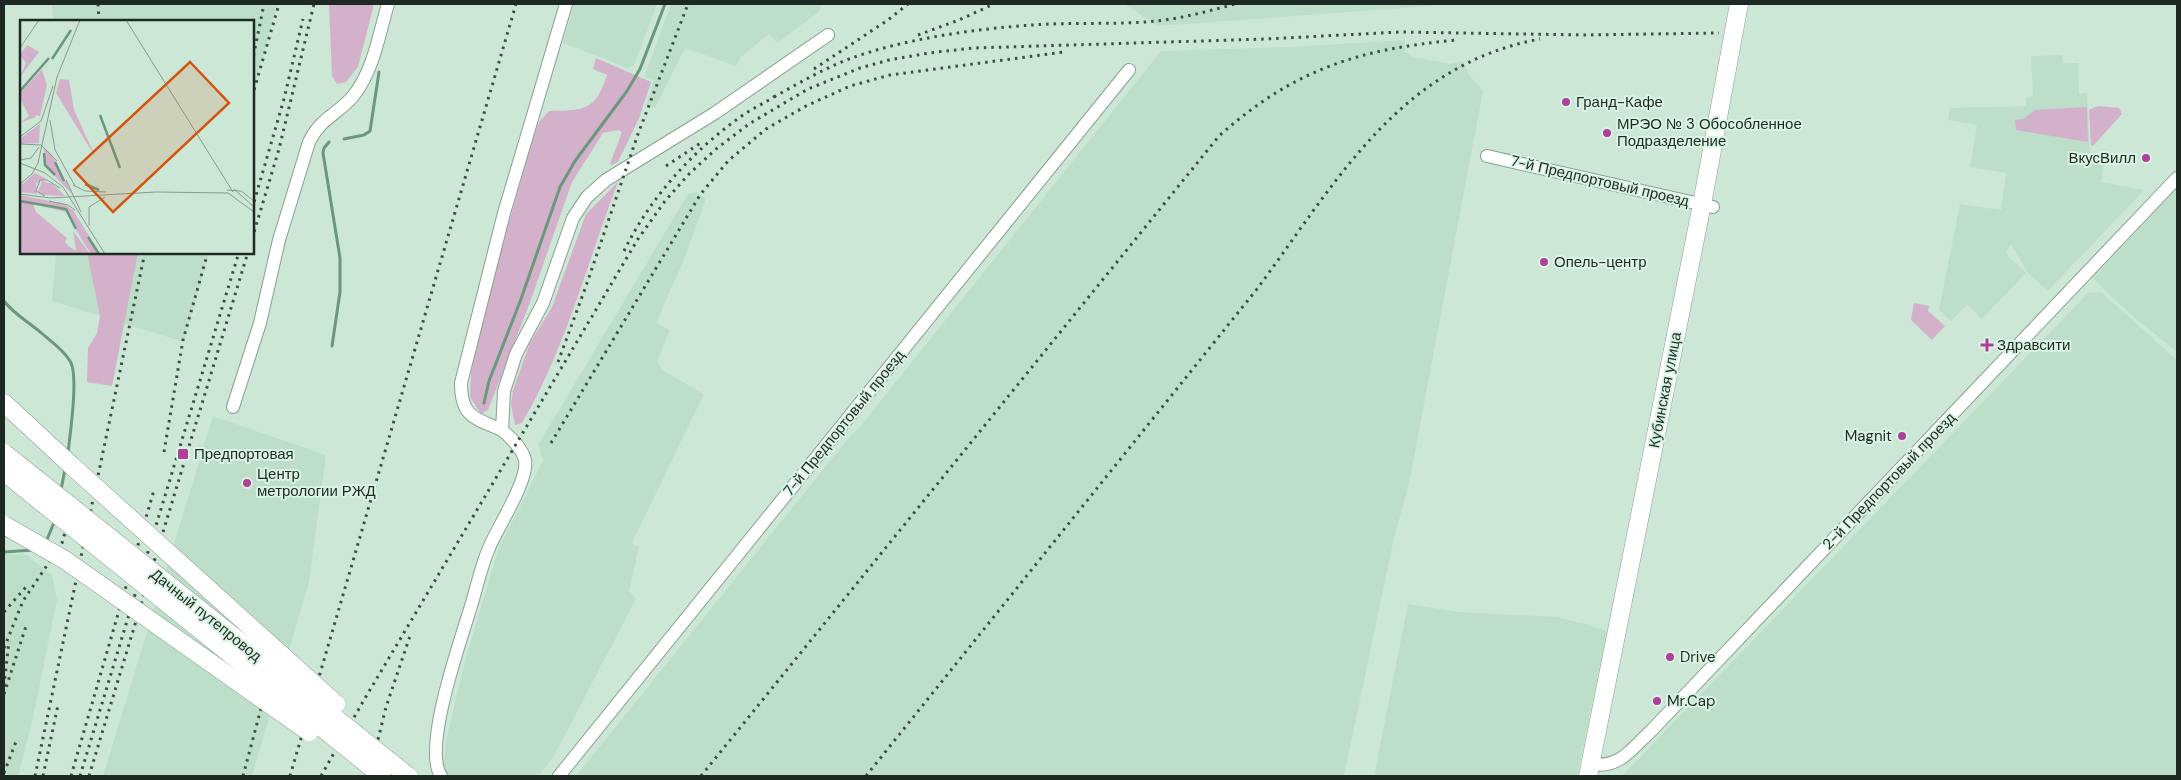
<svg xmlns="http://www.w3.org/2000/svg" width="2181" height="780" viewBox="0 0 2181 780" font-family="'DM Sans',sans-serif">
<rect width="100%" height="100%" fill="#cde7d7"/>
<!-- built -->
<g fill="#bddfca">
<polygon points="52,4 277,4 253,93 252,21 53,21"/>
<polygon points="574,4 657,4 634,65 628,68 563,43"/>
<polygon points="671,4 821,4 820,11 777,43 769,34 741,57 736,66 685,48 655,108 646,105 654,80 644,77"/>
<polygon points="1124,4 1438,4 1431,6 1158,26"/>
<polygon points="1405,40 1405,52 1413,57 1451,64 1462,61 1470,76 1483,91 1409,484 1394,538 1344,776 576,776 851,435 859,428 1161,51 1290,47"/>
<polygon points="2062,55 2063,63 2078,63 2079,94 2087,93 2090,152 2105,155 2101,182 2144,190 2048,291 2028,273 2011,244 2006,252 2008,256 2026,273 1982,319 1967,305 1951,321 1939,310 1960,204 2001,210 2006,173 1970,167 1977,125 1948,120 1950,108 2026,106 2026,97 2033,96 2031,56"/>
<polygon points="2177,189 2177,352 2128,312 2093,278"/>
<polygon points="696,192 706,199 685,257 656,323 670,330 657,361 662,370 704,394 632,543 639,547 629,591 636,599 554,756 539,776 449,776 443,765 446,741 465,661 498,550 543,461 538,445 688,194"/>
<polygon points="56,253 209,253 184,342 52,301"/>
<polygon points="2101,292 2177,360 2177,776 1622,776 2088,293"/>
<polygon points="213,416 326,455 309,582 252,776 103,776"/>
<polygon points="4,554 27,555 52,575 57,600 32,722 18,776 4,776"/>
<polygon points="1408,604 1459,612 1557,617 1585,624 1607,631 1577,776 1374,776"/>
</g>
<!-- green -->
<g fill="#d3b1ca">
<polygon points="329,4 374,4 358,67 346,82 337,84 332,76"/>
<path d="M596 58 651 82 639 118 618 162 612 165 610 164 622 132 618 130 603 133 572 182 529 305 488 410 481 414 470 397 471 374 486 302 535 132 540 121 549 111C584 110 596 111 607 75L593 69Z"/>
<polygon points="2098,106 2119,108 2122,114 2093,146 2091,145 2089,110"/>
<polygon points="2087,107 2088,142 2016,130 2015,120 2023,119 2035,110"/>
<path d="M618 182C587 263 566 348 522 423L515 425 511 405 513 390 530 343 552 307 586 214Z"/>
<polygon points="88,253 138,253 112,386 87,382 88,348 97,333 100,316 88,257"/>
<polygon points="1914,303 1929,306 1928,311 1945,326 1932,340 1911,320"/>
</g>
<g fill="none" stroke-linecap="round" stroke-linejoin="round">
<!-- stream -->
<g stroke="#6a977d" stroke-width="3">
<polyline points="344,139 364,135 370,131 379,72"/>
<polyline points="329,142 324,148 323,153 340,258 340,292 332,346"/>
<path d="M4 301C14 314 27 321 39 331 49 340 63 349 70 361 79 375 70 434 68 453"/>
<polyline points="484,403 489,381 521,299 560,187 575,161 627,91 640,69 665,4"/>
<polyline points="61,490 65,469"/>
<polyline points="46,542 55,520"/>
<polyline points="4,552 33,550"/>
</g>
<defs>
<g id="minor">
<polyline points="1487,156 1713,207"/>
<path d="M233 407 260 323 279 240 309 142C321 117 339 114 354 95 374 69 379 34 388 4"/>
<path d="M502 430C474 418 461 417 461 383L504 213 566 4"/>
<path d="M1590 764C1620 769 1631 749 1651 731L2177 178"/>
<path d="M441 776C422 748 461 640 471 606 477 587 481 566 489 548 497 528 529 480 525 460 522 448 511 438 502 430L504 391 516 354 543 303 573 218 587 197 606 180 715 113 828 35"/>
<polyline points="559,776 1129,70"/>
</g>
<g id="secondary">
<polyline points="4,403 72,466"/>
<polyline points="1588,776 1702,204 1739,4"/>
</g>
</defs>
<!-- minor casing -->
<use href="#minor" stroke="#87a091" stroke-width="14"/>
<!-- secondary casing -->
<use href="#secondary" stroke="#87a091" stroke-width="19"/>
<!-- minor -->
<use href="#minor" stroke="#fff" stroke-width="12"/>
<!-- secondary -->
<use href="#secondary" stroke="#fff" stroke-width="18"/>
<!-- rail -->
<g stroke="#3f4c44" stroke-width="3" stroke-dasharray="2.5 5" stroke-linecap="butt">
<polyline points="98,4 99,21"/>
<polyline points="918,35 959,20 994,4"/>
<polyline points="252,63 264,4"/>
<polyline points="814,69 888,20 908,4"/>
<polyline points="252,97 279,4"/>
<path d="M774 97C799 83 823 69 849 59 903 39 974 29 1032 25 1073 22 1116 25 1157 21 1184 18 1209 11 1235 4"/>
<polyline points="666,166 702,142"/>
<polyline points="252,209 284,99 303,19"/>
<polyline points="252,239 279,149 314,4"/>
<path d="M624 251C651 196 695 148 746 113 757 106 769 101 779 93"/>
<polyline points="558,362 586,286 638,134 688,4"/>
<polyline points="551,443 700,195 728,161 766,129 806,106 850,86 890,75 1064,52"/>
<polyline points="164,452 183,340 208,252"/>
<polyline points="4,612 26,587"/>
<polyline points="4,648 23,601 62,543 70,516"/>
<polyline points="4,686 9,641"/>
<polyline points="4,694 27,623"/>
<polyline points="4,773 17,739"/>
<polyline points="35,776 145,252"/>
<polyline points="43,776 58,705"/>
<polyline points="71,776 154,490"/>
<polyline points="80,776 239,252"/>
<polyline points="89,776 248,252"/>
<polyline points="243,776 271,671"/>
<polyline points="290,776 516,4"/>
<polyline points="321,776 361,705 638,239 665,201 689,174 716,149 749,124 808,89 860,68 889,60 929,53 973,48 1266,39 1400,32 1585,35 1719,33"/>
<polyline points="369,776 386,707 411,633"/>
<path d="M701 776 1219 136C1294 69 1359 49 1457 40"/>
<path d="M866 776 1257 289C1335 184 1399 65 1540 39"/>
</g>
<defs>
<g id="secondary-bridge">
<polyline points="4,453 408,776"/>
<polyline points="72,466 336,704"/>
<polyline points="4,472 382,776"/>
<polyline points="4,525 65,560 309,732"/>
</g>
</defs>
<!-- secondary-bridge casing -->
<use href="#secondary-bridge" stroke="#87a091" stroke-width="19" stroke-linecap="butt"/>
<!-- secondary-bridge -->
<use href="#secondary-bridge" stroke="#fff" stroke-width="18"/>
</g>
<!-- markers -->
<g fill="#af3f9b" stroke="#daf4e4" stroke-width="2">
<circle cx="1566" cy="102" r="5"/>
<circle cx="1607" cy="133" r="5"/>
<circle cx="2146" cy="158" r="5"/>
<circle cx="1544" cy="262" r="5"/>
<path d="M1984.5 337.5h5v5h5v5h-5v5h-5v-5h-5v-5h5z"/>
<circle cx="1902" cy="436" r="5"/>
<rect x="177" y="448" width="12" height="12" rx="2.5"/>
<circle cx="247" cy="483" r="5"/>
<circle cx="1670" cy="657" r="5"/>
<circle cx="1657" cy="701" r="5"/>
</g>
<g text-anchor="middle" stroke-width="4" stroke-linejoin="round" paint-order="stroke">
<!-- poi labels -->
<g font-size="15" fill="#1f2923" stroke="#daf4e4" text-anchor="start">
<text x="1576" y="107">Гранд-Кафе</text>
<text x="1617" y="129">МРЭО № 3 Обособленное<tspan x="1617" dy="17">Подразделение</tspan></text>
<text x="2136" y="163" text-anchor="end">ВкусВилл</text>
<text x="1554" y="267">Опель-центр</text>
<text x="1997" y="350">Здравсити</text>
<text x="1892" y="441" text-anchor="end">Magnit</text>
<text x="194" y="459">Предпортовая</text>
<text x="257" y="479">Центр<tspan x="257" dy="17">метрологии РЖД</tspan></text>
<text x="1680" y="662">Drive</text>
<text x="1667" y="706">Mr.Cap</text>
</g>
<!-- street labels -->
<g font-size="15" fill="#1f2923" stroke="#daf4e4">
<text transform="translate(1600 181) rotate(13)" y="5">7-й Предпортовый проезд</text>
<text transform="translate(1665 390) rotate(-79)" y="5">Кубинская улица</text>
<text transform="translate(844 423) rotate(-51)" y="5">7-й Предпортовый проезд</text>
<text transform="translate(1889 481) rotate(-46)" y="5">2-й Предпортовый проезд</text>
<text transform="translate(206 615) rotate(39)" y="5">Дачный путепровод</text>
</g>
</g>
<!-- overview -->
<g transform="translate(20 20)">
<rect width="234" height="234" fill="#cde7d7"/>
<path d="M7 25 19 32 0 57 6 43 0 35ZM29 42 22 50 27 65 20 96 15 95 16 97 0 103 9 96 0 78V65L2 71ZM40 59 49 60 54 90 76 138 36 73ZM20 104 19 123 0 124V119ZM24 127 32 135 53 175 25 146ZM15 153 27 159 16 163 17 174 0 172V166ZM22 161 33 164 45 176 22 175 18 172ZM0 175 44 184 53 190 80 234H71L67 228 46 192 13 184 16 192 47 218 45 222 49 226 56 231 53 211 70 234H0Z" fill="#d3b1ca"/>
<path fill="none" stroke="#6a977d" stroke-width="2.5" d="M32 39 51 10M0 71 29 38M80 95 100 148M24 133 25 145 35 155M35 142 44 161M65 164 79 170M0 181 46 189 56 209M68 217 79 234"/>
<path fill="none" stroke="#879b8f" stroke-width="1" d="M106 0 213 172M0 28 19 0M30 100 35 130 55 166M0 117 21 101 33 66M0 124 21 125 37 141M0 140 11 138 19 127M0 143 25 153 43 167 85 234M46 160 61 192M0 164 12 154 18 143 37 57 60 0M53 165 65 171 86 172M214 169 234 187M207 170 221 171 234 181M0 174 30 178 136 172 208 173 234 192M25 176 16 171 20 160H27L40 168M29 181 48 185 55 190M69 206V187L85 177"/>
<path fill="#d4540e" fill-opacity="0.15" stroke="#d4540e" stroke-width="2.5" d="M170 42 209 83 93 192 54 150Z"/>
<rect width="234" height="234" fill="none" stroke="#1f2923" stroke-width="2.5"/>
</g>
<!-- border -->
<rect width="2181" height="780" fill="none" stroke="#1f2923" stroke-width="10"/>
</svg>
